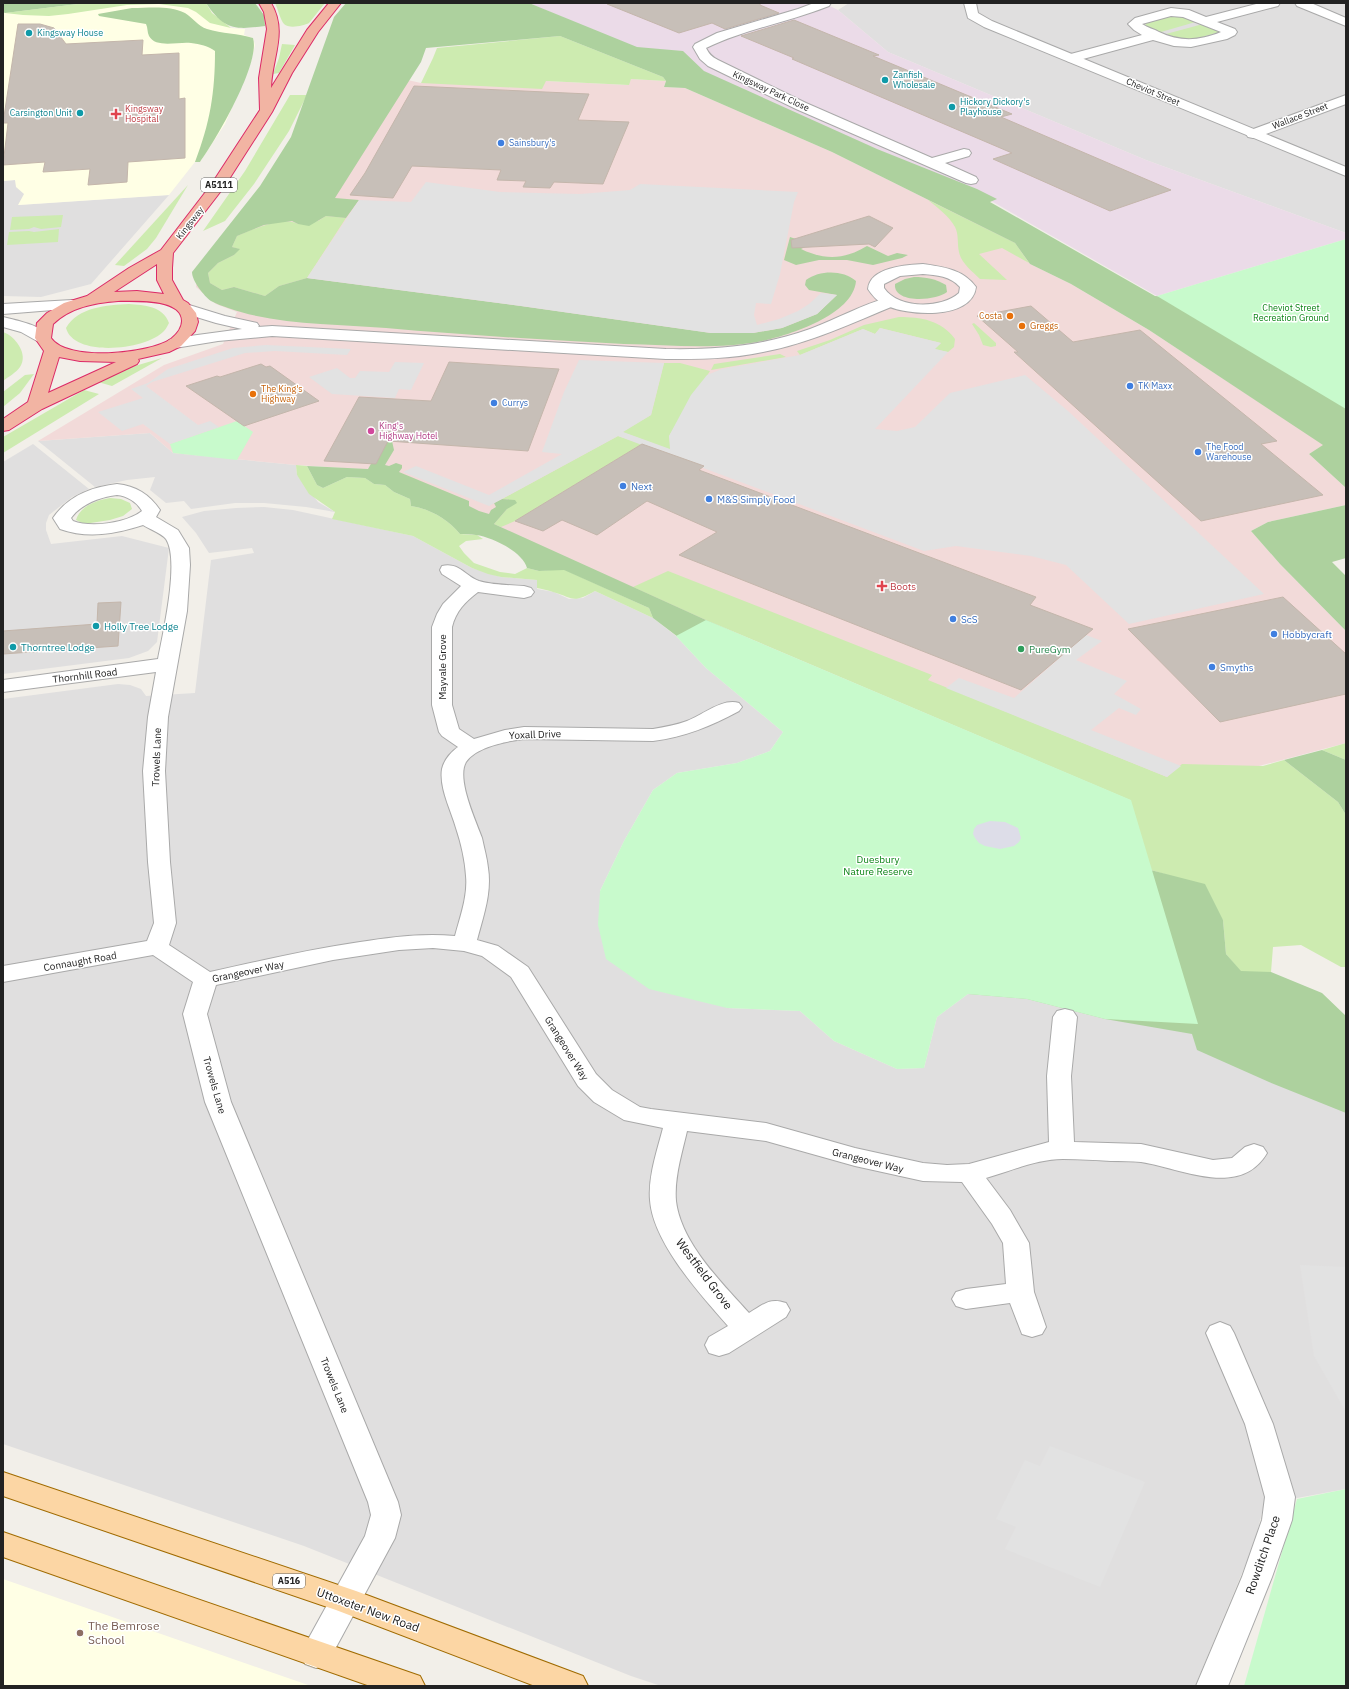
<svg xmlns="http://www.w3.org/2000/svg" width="1349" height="1689" viewBox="0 0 1349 1689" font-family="'IBM Plex Sans',sans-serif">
<rect width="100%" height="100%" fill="#f2efe9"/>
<!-- residential -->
<g fill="#e0dfdf">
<polygon points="849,3 1346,3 1346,233 1146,160 888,52 838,10"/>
<polygon points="15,180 25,194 19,205 169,195 91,284 41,297 3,296 3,181"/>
<polygon points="150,433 173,453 296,465 297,475 318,502 335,512 306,507 264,503 235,503 191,509 184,501 166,503 150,490 155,477 127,480 95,487 38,441"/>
<polygon points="33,444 89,489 72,497 49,515 46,523 46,530 51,544 122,536 169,548 157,642 148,651 129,658 3,674 3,462"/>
<polygon points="264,507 293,510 413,536 472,568 501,577 537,580 537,589 554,592 569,599 583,598 595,591 653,618 676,636 706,668 783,732 770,751 737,763 677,773 653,790 624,841 600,891 727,1008 800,1011 834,1041 897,1069 924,1068 937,1017 968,994 1027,999 1105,1019 1198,1024 1346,1084 1346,1489 1264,1504 1255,1542 1195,1686 661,1686 631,1676 304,1546 3,1444 3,699 118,684 130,685 141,689 146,696 195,693 211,560 254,553 252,548 209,553 196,533 182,517 204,511 236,508"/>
</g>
<!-- commercial -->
<polygon fill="#f2dad9" points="403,79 421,83 546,81 628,85 631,79 666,81 664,87 685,88 832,152 1015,243 1030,264 1071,284 1149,330 1324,445 1309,454 1346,488 1346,505 1268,522 1251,531 1280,564 1346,631 1346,743 1131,800 706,620 600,574 377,470 296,465 173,453 150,433 38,441 164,365 223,344 237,312 216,304 196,287 197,272"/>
<!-- industrial -->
<polygon fill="#ebdbe8" points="529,3 824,3 838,10 888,52 1146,160 1346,233 1346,239 1157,296 958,182 813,124"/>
<!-- education -->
<g fill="#ffffe5">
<polygon points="86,3 206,3 212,13 231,28 245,29 244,35 253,38 255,45 251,62 225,124 200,162 195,162 169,195 18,205 24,194 16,187 15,180 3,181 3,12"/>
<polygon points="3,1579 311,1686 3,1686"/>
</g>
<!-- grass -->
<g fill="#cdebb0">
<polygon points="86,3 206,3 212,13 231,28 210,23 196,12 188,8 159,4 127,5 68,14 49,16 23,15 5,13"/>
<path d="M275 3H325L309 23C303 26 289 29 284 24 280 19 278 9 275 3Z"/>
<polygon points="1173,15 1185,16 1199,21 1161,32 1145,27 1146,23"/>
<path d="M1203 24 1219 29V32C1195 39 1190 43 1166 34Z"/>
<polygon points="560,36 663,77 666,81 631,79 629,85 546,81 542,89 421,83 433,58 437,48"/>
<polygon points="282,44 295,45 279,73 273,74 279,58"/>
<polygon points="290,95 307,95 289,131 254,184 225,221 203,231 245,171"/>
<polygon points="188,185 156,238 147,249 124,266 115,265"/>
<path d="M928 200 1015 243 1029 263 1002 248 979 254 1007 280 980 279C972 271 961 263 959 252 957 243 959 235 955 227 949 216 938 208 928 200Z"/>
<polygon points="63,215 61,227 41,229 34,227 29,229 10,230 12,217"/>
<path d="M326 216 346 218 307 278 279 286 265 296 234 287 222 290 210 283 208 273 218 263 234 255 239 249 232 247 237 236C253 230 282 215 298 224L318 221Z"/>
<polygon points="59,229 58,242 7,245 9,232 29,231 34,232"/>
<path d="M129 304C144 305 163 306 169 323 168 325 166 329 164 331 147 350 74 358 66 328 78 307 107 305 129 304Z"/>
<path d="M899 317C921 317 941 320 955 339L954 347 948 352 934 349 941 343 880 328 875 334 863 329 800 355 797 351 830 340 864 325Z"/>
<polygon points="974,323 996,343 996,346 991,347 983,345 979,335 972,324"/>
<path d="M3 332C15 336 29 354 20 367 17 372 8 377 3 381Z"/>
<polygon points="780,354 786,357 711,370 714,364"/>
<polygon points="162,358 112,386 98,382 128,368"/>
<polygon points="664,363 680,363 710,371 669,436 671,450 622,432 651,415"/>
<polygon points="34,374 20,393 3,407 3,392 25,375"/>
<polygon points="84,390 99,394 3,453 3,437"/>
<polygon points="618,436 642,444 515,521 501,527 494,524 507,509 508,499 502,499"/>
<path d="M296 465 307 466 317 485 323 488 347 477 365 478 374 484 385 485 394 492 410 499 411 506C430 509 448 519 460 534L477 535 483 539 466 541 459 546 464 553 474 563 500 572 515 574 527 568 539 571 563 569 649 608 653 618 595 591C572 604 574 598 553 592 548 590 542 589 537 588V580L501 577 488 574 472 568 413 536 332 519 335 512 309 494 297 475Z"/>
<path d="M110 498 121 499 130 503 132 509 123 516 110 520 84 524 76 520C80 506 97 500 110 498Z"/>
<polygon points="668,571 932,675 928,680 1167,777 1182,764 1263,766 1284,760 1338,802 1346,815 1346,967 1341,967 1301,945 1273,947 1271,972 1241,972 1226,954 1223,920 1171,876 1151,870 1130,800 706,620 633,587"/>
<polygon points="1346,743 1346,760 1322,750"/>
</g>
<!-- forest -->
<g fill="#add19e">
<polygon points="3,3 86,3 5,13 3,12"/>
<path d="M206 3H255L264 15 265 26C235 30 224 30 206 3Z"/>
<path d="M346 3H529L637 47 683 51 704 71 877 149 977 189 997 199 990 202 1155 296 1180 298 1346 402V488L1309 454 1323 445 1149 330 1071 284 1030 264 1015 243 832 152 685 88 664 87 666 81 663 77 560 36 426 48 421 62 335 198 359 200 346 218 326 216 309 226 298 224 292 221 264 225 237 236 232 247 240 249 234 255 218 263 208 273 210 283 222 290 234 287 265 296 279 286 307 278 521 306 711 333H753L782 328 817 314 837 295 809 290 805 285 806 280C820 270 843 270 856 281 853 315 790 335 762 341 717 350 670 345 624 344 544 340 465 335 386 328 336 324 275 325 228 308 223 306 216 304 211 301 204 296 192 281 192 272L260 186 291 137 334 17Z"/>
<path d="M132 8C149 8 169 5 185 13 193 18 198 26 207 29 222 34 238 33 253 38 261 63 216 140 200 162H195C210 123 215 93 215 51 208 46 200 44 191 43 180 41 156 49 149 36 147 32 148 28 146 24L99 16 98 14Z"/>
<path d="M790 237 796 239 805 247 801 249C824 260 844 260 867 246L888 256 897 253 908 255 902 258 873 265 847 260H819L796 265 784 260Z"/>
<path d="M914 277C926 277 936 279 946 285L947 292C936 301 893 304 895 284L905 279Z"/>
<path d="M392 441 394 450 385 465 389 466 396 463 402 465V468L399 472 469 501V506L479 511 489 514 491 510 496 507 494 503 502 499 515 500 517 503 507 509 494 524 706 620 827 673 678 637 653 618 649 608 564 570 539 571 527 568C523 552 492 537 476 535 471 534 465 534 460 534 448 519 430 509 411 506L410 499 394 492 385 485 374 484 365 478 347 477 323 488 317 485 307 466 368 469 383 443Z"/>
<polygon points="1346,505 1346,558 1332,562 1346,576 1346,631 1280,564 1251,531 1268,522"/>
<polygon points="1322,750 1346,760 1346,815 1338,802 1284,760"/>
<polygon points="1135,866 1205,884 1223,920 1226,954 1241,971 1271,972 1322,993 1346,1016 1346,1113 1269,1082 1197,1050 1192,1034 1105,1019 1027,999 968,994"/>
</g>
<!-- park -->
<g fill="#c8facc">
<polygon points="1346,239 1346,409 1157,296"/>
<polygon points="237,421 253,432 237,460 173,453 170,444"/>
<polygon points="706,620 1131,800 1198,1024 1105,1019 1027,999 968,994 937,1017 924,1068 897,1069 834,1041 800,1011 727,1008 649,989 606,959 598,925 600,891 624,841 653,790 677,773 737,763 770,751 783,732 706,668 676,636"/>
<polygon points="1346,1489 1346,1686 1244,1686 1297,1499"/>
</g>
<!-- parking -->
<g fill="#e2e2e2">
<polygon points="426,182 500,192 580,194 630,190 640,184 798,192 794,202 780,274 771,304 756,303 754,315 757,325 779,319 798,311 809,304 821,293 837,295 817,314 782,328 753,333 711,333 521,306 307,278 359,200 411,202"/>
<polygon points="880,328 941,343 935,349 948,352 875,429 897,431 915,427 950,393 1025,375 1068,411 1264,594 1129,624 1066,565 1031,556 956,546 924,551 618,436 489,506 403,472 416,466 489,495 562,454 542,452 564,392 579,360 664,363 651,415 623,432 670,449 669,436 691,395 707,375 722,369 800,355 863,329 875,334"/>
<polygon points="266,345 351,349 347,355 275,351 245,353 152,382 146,386 198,425 210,421 219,427 170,444 143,424 122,431 98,412 143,398 131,389 148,383 168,369 233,348"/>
<polygon points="395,362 424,363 411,390 399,389 395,398 332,394 309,377 337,368 350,378 355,378 360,371 389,372"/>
<polygon points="1086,635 1102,641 1076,660 1127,681 1114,694 1141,709 1136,715 1119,708 1091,730 1181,766 1167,777 946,688 959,678 1014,698"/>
<polygon points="1300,1265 1346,1267 1346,1412 1314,1356"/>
<polygon points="1050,1446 1145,1482 1100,1587 1005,1549 1016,1527 996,1519 1025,1460 1040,1466"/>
</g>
<!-- plaza -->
<polygon fill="#dddde8" points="990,821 1005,822 1018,828 1021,838 1019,842 1014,846 1000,849 985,846 979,843 975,838 973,834 974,829 977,825"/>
<!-- building -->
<g fill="#c7bfb8" stroke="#c4b6ab">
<polygon points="607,3 760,3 760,5 779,13 725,29 712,23 679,33 607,4"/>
<polygon points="794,20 879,55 873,56 1012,114 1001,117 1171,190 1110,211 993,159 1012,153 792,59 794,58 741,36"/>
<polygon points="18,24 40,24 54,28 66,44 143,40 142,55 179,53 179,99 185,98 185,158 128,162 127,182 88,185 90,169 43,172 45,162 3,165 8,123 3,123"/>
<polygon points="414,86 589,94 578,120 629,122 603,184 554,182 550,188 523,187 526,181 497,180 501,170 412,166 393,198 350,195 365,173"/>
<polygon points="869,216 893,228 875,247 869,244 792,248 791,240"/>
<polygon points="1031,306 1073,342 1140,330 1277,441 1261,444 1323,495 1201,521 1014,352 1018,352 977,316"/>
<polygon points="449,362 559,369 528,451 388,441 376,464 324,461 359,397 431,401"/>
<polygon points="261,364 266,367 270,366 319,401 244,426 186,386 217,376 220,377"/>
<polygon points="642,444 704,466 699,470 1036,597 1030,605 1093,629 1021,690 679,555 717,532 647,501 597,535 562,520 543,531 515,521"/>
<polygon points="1283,597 1346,654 1346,694 1220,722 1128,629"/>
<polygon points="121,602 118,646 3,654 3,631 97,624 98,603"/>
</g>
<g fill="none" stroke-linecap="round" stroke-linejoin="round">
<defs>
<g id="minor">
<path d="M814 3H831L829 6C789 22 745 29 706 48 709 54 712 57 718 60L806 103 932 158 964 149 969 150 971 153 969 156 945 163 976 177 978 180 976 183 971 184 966 183 796 109 708 66 700 59 693 47 695 44 717 33 798 9Z"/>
<path d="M1260 3H1280L1278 6 1217 22 1235 29 1237 32 1235 35 1227 39 1191 47 1174 46 1153 40 1072 62 1067 61 1066 58 1067 55 1142 35 1134 30 1128 24 1135 18 1171 8 1189 10 1206 17ZM1171 16 1183 17 1221 32C1199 41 1180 42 1159 32 1154 29 1148 28 1142 24Z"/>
<polygon points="1346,95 1346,104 1258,137 1253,138 1248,137 1246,134 1248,131"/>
<path d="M923 264C943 267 963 269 976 287 972 321 905 316 883 304 876 300 872 295 868 289 870 267 906 265 923 264ZM923 274C937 275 950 276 960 287L959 293C941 309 898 309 884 288V284L900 276Z"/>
<polygon points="72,300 78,302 80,305 78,308 3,314 3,304"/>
<path d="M3 317C18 321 42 325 51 338L49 341 43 343 37 341 21 332 3 327Z"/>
<path d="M117 484C136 486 149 494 160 510L156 517 178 530 189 548 190 565 187 611 168 717 165 771 170 862 176 923 169 945 210 972C260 961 310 949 360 942 392 937 423 933 455 936 460 917 468 896 466 876 465 860 461 843 456 828 451 810 439 788 442 769 444 760 451 752 458 747L442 736 439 732 432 705V627L437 614 443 604 461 586 442 574 440 570 442 566C459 562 465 576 479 581 492 585 511 585 524 586L531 588 534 592 531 596 524 598 478 592C465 602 456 611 452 627V705L459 729 474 739 505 730 524 727 653 729C665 727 676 725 687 721 703 715 722 698 739 703L742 707 739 711C711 726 685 737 653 741L524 739C507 741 476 747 466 762 456 779 476 821 482 838 484 848 487 858 488 868 492 893 483 917 477 940L498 946 528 967 596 1074 612 1090 640 1107 651 1109 766 1123 855 1148 923 1163 947 1165 969 1164 1049 1142 1047 1076 1053 1017 1057 1011 1065 1009 1073 1011 1077 1017 1071 1076 1074 1142 1141 1144 1213 1160 1232 1158 1245 1147 1254 1144 1263 1147 1267 1153C1240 1199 1181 1168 1141 1162 1131 1161 1121 1161 1111 1161 1095 1160 1079 1159 1063 1159 1037 1159 1011 1171 986 1178L1010 1210 1029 1243 1034 1292 1046 1327 1042 1334 1032 1337 1022 1334 1010 1303 966 1309 956 1306 952 1299 956 1292 966 1289 1006 1284 1003 1243 992 1224 962 1182 923 1181 855 1166 766 1141 687 1131C682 1153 674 1178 676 1201 681 1243 722 1283 749 1313 763 1305 769 1297 786 1303L790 1310 786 1317 729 1353 719 1356 709 1353 705 1345 709 1337 728 1326C701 1295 653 1243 650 1200 648 1177 657 1151 663 1128L624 1120 594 1102 578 1086 511 977 482 956 464 951 433 948 399 950 333 960 216 985 207 1014 231 1102 398 1502 401 1515 395 1538 327 1664 316 1668 305 1664 300 1654 365 1536 371 1515 368 1502 205 1102 183 1014 193 982 153 955 3 982V966L147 941 154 923 148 862 143 771 148 717 156 672 3 692V680L158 659C163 633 180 560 166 539 161 533 149 529 143 525 115 534 88 539 60 529L53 518C68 496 91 487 117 484ZM117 495C127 496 137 502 142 511 127 523 91 528 73 521L71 518C81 504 100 497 117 495Z"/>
<polygon points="1220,1322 1230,1326 1234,1333 1273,1424 1295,1497 1292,1520 1272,1577 1228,1686 1196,1686 1242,1577 1262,1520 1265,1497 1245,1424 1206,1333 1210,1326"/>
</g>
<g id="tertiary">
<polygon points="964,3 976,3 978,13 992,21 1346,167 1346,176 984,27 968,18"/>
<polygon points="1295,3 1311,3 1346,18 1346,26 1297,6"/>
<path d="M890 297 896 299 898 302 896 305C852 323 810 343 763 352 731 359 699 359 666 359L272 336 218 341 175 348 169 346 167 343 169 340 175 338 242 329 216 323 180 312 178 309 180 306 186 304 225 316 257 323 259 326 258 327 272 326 666 349C716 350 763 346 810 329 837 319 863 304 890 297Z"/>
</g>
<g id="primary">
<polygon points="3,1472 356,1591 583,1676 588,1686 535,1686 336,1610 3,1496"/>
<polygon points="3,1532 420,1676 425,1686 370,1686 3,1557"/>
</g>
<path id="trunk" d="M259 3H271C288 32 272 57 271 88L307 30 329 3H341L318 32 292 73 272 112 224 187 173 253 172 268V280L183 300 188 303 196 313 198 322 195 331 181 346 169 352 138 359 139 361 137 364 42 409 9 430 3 431V419L28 402 44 351 35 338 37 323 47 313 64 303 87 296 129 268 161 250 211 185 260 110 259 78 267 29 264 12ZM157 264V280L164 294 137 291 114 292ZM118 301C134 301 182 298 182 321 182 328 176 335 171 339 149 354 67 362 51 338L53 324C71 307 94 303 118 301ZM59 357 80 361 116 362 48 393Z"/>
</defs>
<!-- minor casing -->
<use href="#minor" stroke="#a9a9a9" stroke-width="2"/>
<!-- tertiary casing -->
<use href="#tertiary" stroke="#a9a9a9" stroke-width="2"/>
<!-- primary casing -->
<use href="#primary" stroke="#a06b00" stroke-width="2"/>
<!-- trunk casing -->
<use href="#trunk" stroke="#dc2a67" stroke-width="2"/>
<!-- minor -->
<use href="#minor" fill="#fff" fill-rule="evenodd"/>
<!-- tertiary -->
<use href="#tertiary" fill="#fff" fill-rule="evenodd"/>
<!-- primary -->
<use href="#primary" fill="#fcd6a4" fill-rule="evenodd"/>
<!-- trunk -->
<use href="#trunk" fill="#f2b4a3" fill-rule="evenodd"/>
</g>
<!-- markers -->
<g fill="#0f9aa8" stroke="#fff" stroke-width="1.5">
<circle cx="29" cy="33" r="4"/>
<circle cx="885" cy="80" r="4"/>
<circle cx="952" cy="107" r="4"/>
<circle cx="80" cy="113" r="4"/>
<circle cx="96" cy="626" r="4"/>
<circle cx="13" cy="647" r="4"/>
</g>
<g fill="#e0444e" stroke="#fff" stroke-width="1.5">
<path d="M114 108h4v4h4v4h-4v4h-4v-4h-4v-4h4z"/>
<path d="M880 580h4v4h4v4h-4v4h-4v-4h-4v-4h4z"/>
</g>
<g fill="#3f7fe0" stroke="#fff" stroke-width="1.5">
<circle cx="501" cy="143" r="4"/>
<circle cx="1130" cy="386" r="4"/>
<circle cx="494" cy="403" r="4"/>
<circle cx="1198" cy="452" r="4"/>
<circle cx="623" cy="486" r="4"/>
<circle cx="709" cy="499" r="4"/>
<circle cx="953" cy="619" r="4"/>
<circle cx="1274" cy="634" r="4"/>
<circle cx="1212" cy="667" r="4"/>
</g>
<g fill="#e8710a" stroke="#fff" stroke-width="1.5">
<circle cx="1010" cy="316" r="4"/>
<circle cx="1022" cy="326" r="4"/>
<circle cx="253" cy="394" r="4"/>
</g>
<circle fill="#d1479c" stroke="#fff" stroke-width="1.5" cx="371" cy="431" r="4"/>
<circle fill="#2e9e5b" stroke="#fff" stroke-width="1.5" cx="1021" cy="649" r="4"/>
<circle fill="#8d6e63" stroke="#fff" stroke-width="1.5" cx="80" cy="1633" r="4"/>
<g text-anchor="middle" stroke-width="3" stroke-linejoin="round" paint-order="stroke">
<!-- far-culture labels -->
<g font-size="9" fill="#0d838f" stroke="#fff" text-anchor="start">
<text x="37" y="36">Kingsway House</text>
<text x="893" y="78">Zanfish<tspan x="893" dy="10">Wholesale</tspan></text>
<text x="960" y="105">Hickory Dickory's<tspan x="960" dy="10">Playhouse</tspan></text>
<text x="72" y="116" text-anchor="end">Carsington Unit</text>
</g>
<!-- far-street labels -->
<g font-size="9" fill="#222" stroke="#fff">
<text transform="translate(771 91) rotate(25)" y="3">Kingsway Park Close</text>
<text transform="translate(1153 92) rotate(23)" y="3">Cheviot Street</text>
<text transform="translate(1300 116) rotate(-21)" y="3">Wallace Street</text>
<text transform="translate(190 223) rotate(-52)" y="3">Kingsway</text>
</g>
<!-- far-health labels -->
<g font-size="9" fill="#be3a42" stroke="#fff" text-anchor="start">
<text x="125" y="112">Kingsway<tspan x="125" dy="10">Hospital</tspan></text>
</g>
<!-- far-shop labels -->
<g font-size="9" fill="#366cbe" stroke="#fff" text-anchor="start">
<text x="509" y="146">Sainsbury's</text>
<text x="1138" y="389">TK Maxx</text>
<text x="502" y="406">Currys</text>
<text x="1206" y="450">The Food<tspan x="1206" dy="10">Warehouse</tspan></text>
</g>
<!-- shield labels -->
<g fill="#fff" stroke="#646464" stroke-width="1">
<rect x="201" y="178" width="36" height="14" rx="3"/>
<rect x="273" y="1574" width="32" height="14" rx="3"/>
</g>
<g font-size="9" font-weight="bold" fill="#222">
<text x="219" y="188">A5111</text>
<text x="289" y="1584">A516</text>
</g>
<!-- far-park labels -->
<g font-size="9" fill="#0c8416" stroke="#fff">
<text x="1291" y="311">Cheviot Street<tspan x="1291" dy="10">Recreation Ground</tspan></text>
</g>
<!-- far-food labels -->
<g font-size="9" fill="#c56008" stroke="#fff" text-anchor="start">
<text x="1002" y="319" text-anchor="end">Costa</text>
<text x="1030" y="329">Greggs</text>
<text x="261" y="392">The King's<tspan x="261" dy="10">Highway</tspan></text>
</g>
<!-- far-hotel labels -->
<g font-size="9" fill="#b23c85" stroke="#fff" text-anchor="start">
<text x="379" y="429">King's<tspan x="379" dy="10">Highway Hotel</tspan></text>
</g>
<!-- shop labels -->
<g font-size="10" fill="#366cbe" stroke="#fff" text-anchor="start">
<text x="631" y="490">Next</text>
<text x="717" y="503">M&amp;S Simply Food</text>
<text x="961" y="623">ScS</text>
<text x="1282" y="638">Hobbycraft</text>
<text x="1220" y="671">Smyths</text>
</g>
<!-- health labels -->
<g font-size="10" fill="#be3a42" stroke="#fff" text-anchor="start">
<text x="890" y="590">Boots</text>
</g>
<!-- culture labels -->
<g font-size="10" fill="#0d838f" stroke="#fff" text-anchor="start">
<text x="104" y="630">Holly Tree Lodge</text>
<text x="21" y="651">Thorntree Lodge</text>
</g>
<!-- leisure labels -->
<g font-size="10" fill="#27864d" stroke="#fff" text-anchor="start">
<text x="1029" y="653">PureGym</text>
</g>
<!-- street labels -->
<g font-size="10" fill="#222" stroke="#fff">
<text transform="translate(442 667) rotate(-90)" y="4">Mayvale Grove</text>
<text transform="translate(85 675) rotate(-7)" y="4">Thornhill Road</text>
<text transform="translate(535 734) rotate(-2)" y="4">Yoxall Drive</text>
<text transform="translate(156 757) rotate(-88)" y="4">Trowels Lane</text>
<text transform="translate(80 961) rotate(-10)" y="4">Connaught Road</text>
<text transform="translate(248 971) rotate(-12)" y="4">Grangeover Way</text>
<text transform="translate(567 1048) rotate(58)" y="4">Grangeover Way</text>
<text transform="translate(215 1085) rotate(74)" y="4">Trowels Lane</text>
<text transform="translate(868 1160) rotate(14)" y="4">Grangeover Way</text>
<text transform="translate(335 1385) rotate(68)" y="4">Trowels Lane</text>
</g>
<!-- park labels -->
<g font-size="10" fill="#0c8416" stroke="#fff">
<text x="878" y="863">Duesbury<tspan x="878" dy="12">Nature Reserve</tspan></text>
</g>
<!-- near-street labels -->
<g font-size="12" fill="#222" stroke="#fff">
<text transform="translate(704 1274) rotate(53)" y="4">Westfield Grove</text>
<text transform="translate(1263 1555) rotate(-71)" y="4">Rowditch Place</text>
<text transform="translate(368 1610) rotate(20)" y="4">Uttoxeter New Road</text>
</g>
<!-- near-education labels -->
<g font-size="12" fill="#785e54" stroke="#fff" text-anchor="start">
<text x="88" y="1630">The Bemrose<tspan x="88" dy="14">School</tspan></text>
</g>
</g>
<!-- border -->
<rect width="1349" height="1689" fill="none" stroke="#222222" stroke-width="8"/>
</svg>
